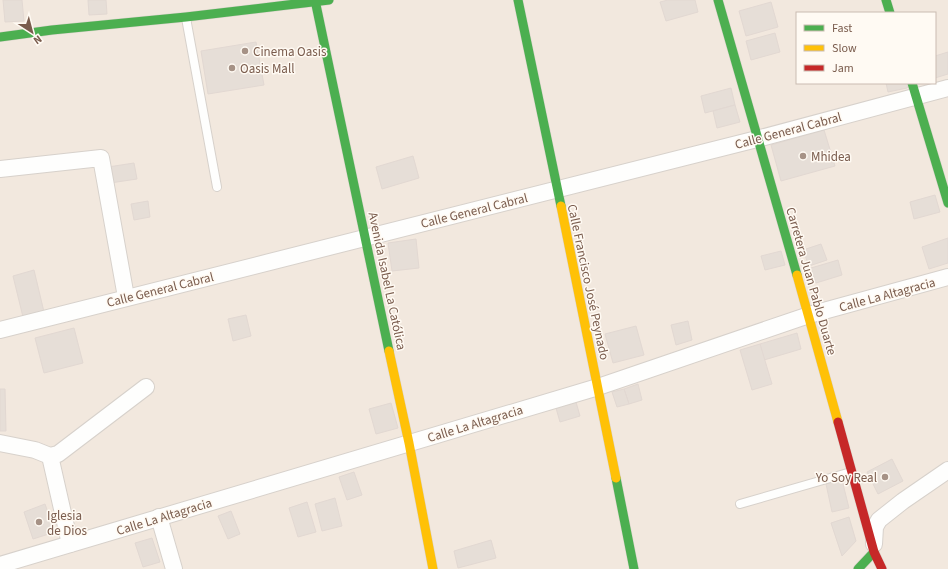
<svg xmlns="http://www.w3.org/2000/svg" width="948" height="569" viewBox="0 0 948 569" font-family="'Source Sans 3',sans-serif">
<rect width="100%" height="100%" fill="#f9f5f0"/>
<!-- residential -->
<path fill="#f2e8de" fill-rule="evenodd" d="M0 0H948V569H0ZM797 13H935V83H797Z"/>
<!-- building -->
<g fill="#e6ded7" stroke="#e2d8d2">
<polygon points="3,0 22,0 24,21 5,22"/>
<polygon points="88,0 106,0 107,14 89,15"/>
<polygon points="668,0 695,0 698,12 666,21 660,2"/>
<polygon points="771,2 778,27 746,36 739,11"/>
<polygon points="775,33 780,52 751,60 746,41"/>
<polygon points="256,42 264,85 208,94 201,51"/>
<polygon points="948,52 948,74 935,78 935,56"/>
<polygon points="886,83 910,83 907,88 888,92"/>
<polygon points="731,88 735,105 705,113 701,96"/>
<polygon points="735,105 740,122 717,128 713,111"/>
<polygon points="824,130 835,166 781,181 771,145"/>
<polygon points="413,156 419,178 382,189 376,167"/>
<polygon points="134,163 137,179 110,183 108,167"/>
<polygon points="935,195 940,212 914,219 910,202"/>
<polygon points="148,201 150,217 134,220 131,204"/>
<polygon points="948,238 948,263 929,269 922,247"/>
<polygon points="416,239 419,268 392,271 388,243"/>
<polygon points="821,244 827,260 809,266 803,250"/>
<polygon points="781,251 785,265 765,270 761,256"/>
<polygon points="838,260 842,275 816,283 811,268"/>
<polygon points="34,270 44,312 23,317 13,276"/>
<polygon points="246,315 251,336 233,341 228,319"/>
<polygon points="688,321 692,340 676,345 671,325"/>
<polygon points="636,326 644,355 613,363 605,334"/>
<polygon points="74,328 83,363 44,373 35,338"/>
<polygon points="797,333 801,349 764,360 760,344"/>
<polygon points="760,344 772,384 752,390 740,350"/>
<polygon points="638,384 642,400 629,404 624,389"/>
<polygon points="0,389 5,389 6,431 0,431"/>
<polygon points="624,389 629,404 617,407 612,392"/>
<polygon points="576,402 580,416 560,422 556,408"/>
<polygon points="391,403 398,428 376,434 369,409"/>
<polygon points="892,459 903,481 878,494 867,472"/>
<polygon points="354,472 362,495 347,500 339,477"/>
<polygon points="842,480 849,508 832,512 826,484"/>
<polygon points="335,498 342,526 322,531 315,504"/>
<polygon points="307,502 316,532 298,537 289,508"/>
<polygon points="45,504 55,532 33,539 24,512"/>
<polygon points="231,511 240,534 228,539 218,516"/>
<polygon points="849,517 856,541 842,556 831,523"/>
<polygon points="152,538 160,562 143,567 135,543"/>
<polygon points="491,540 496,558 458,568 454,551"/>
</g>
<g fill="none" stroke-linecap="round" stroke-linejoin="round">
<defs>
<g id="lane">
<polyline points="186,18 217,187"/>
<polyline points="740,504 851,472"/>
</g>
<g id="street">
<polyline points="0,169 101,158 126,297"/>
<polyline points="0,330 757,139 948,88"/>
<polyline points="0,443 35,450 50,456 58,454 146,387"/>
<polyline points="50,456 70,544"/>
<polyline points="159,517 174,569"/>
<polyline points="874,544 875,527 879,520 903,501 948,470"/>
<polyline points="0,565 598,387 809,315 948,277"/>
</g>
<g id="fast">
<polyline points="315,0 389,351"/>
<polyline points="518,0 561,206"/>
<polyline points="718,0 797,275"/>
<polyline points="886,0 890,13"/>
<polyline points="0,37 52,30 186,17 329,0"/>
<polyline points="912,83 948,203"/>
<polyline points="616,478 634,569"/>
<polyline points="858,569 874,552"/>
</g>
<g id="slow">
<polyline points="561,206 616,478"/>
<polyline points="797,275 838,422"/>
<polyline points="389,351 409,443 433,569"/>
</g>
<polyline id="jam" points="838,422 874,552 882,569"/>
</defs>
<!-- lane casing -->
<use href="#lane" stroke="#d7d1cb" stroke-width="10"/>
<!-- street casing -->
<use href="#street" stroke="#d7d1cb" stroke-width="18"/>
<!-- fast casing -->
<use href="#fast" stroke="#d9d2cb" stroke-width="10"/>
<!-- slow casing -->
<use href="#slow" stroke="#d9d2cb" stroke-width="10"/>
<!-- jam casing -->
<use href="#jam" stroke="#d9d2cb" stroke-width="10"/>
<!-- lane -->
<use href="#lane" stroke="#fefefd" stroke-width="8"/>
<!-- street -->
<use href="#street" stroke="#fefefd" stroke-width="16"/>
<!-- fast -->
<use href="#fast" stroke="#4caf50" stroke-width="9"/>
<!-- slow -->
<use href="#slow" stroke="#ffc107" stroke-width="9"/>
<!-- jam -->
<use href="#jam" stroke="#c62828" stroke-width="9"/>
</g>
<!-- markers -->
<g fill="#a69286" stroke="#fffaf3" stroke-width="1.5">
<circle cx="245" cy="51" r="4"/>
<circle cx="232" cy="68" r="4"/>
<circle cx="803" cy="156" r="4"/>
<circle cx="885" cy="477" r="4"/>
<circle cx="39" cy="522" r="4"/>
</g>
<g text-anchor="middle" stroke-width="3" stroke-linejoin="round" paint-order="stroke">
<!-- poi labels -->
<g font-size="13" fill="#7a5c4d" stroke="#fffaf3" text-anchor="start">
<text x="253" y="56">Cinema Oasis</text>
<text x="240" y="73">Oasis Mall</text>
<text x="811" y="161">Mhidea</text>
<text x="877" y="482" text-anchor="end">Yo Soy Real</text>
<text x="47" y="520">Iglesia<tspan x="47" dy="15">de Dios</tspan></text>
</g>
<!-- street labels -->
<g font-size="13" fill="#7a5c4d" stroke="#fffaf3">
<text transform="translate(788 130) rotate(-15)" y="5">Calle General Cabral</text>
<text transform="translate(474 210) rotate(-14)" y="5">Calle General Cabral</text>
<text transform="translate(388 281) rotate(78)" y="5">Avenida Isabel La Católica</text>
<text transform="translate(812 281) rotate(74)" y="5">Carretera Juan Pablo Duarte</text>
<text transform="translate(589 282) rotate(78)" y="5">Calle Francisco José Peynado</text>
<text transform="translate(160 289) rotate(-14)" y="5">Calle General Cabral</text>
<text transform="translate(887 294) rotate(-15)" y="5">Calle La Altagracia</text>
<text transform="translate(475 423) rotate(-17)" y="5">Calle La Altagracia</text>
<text transform="translate(164 516) rotate(-17)" y="5">Calle La Altagracia</text>
</g>
</g>
<!-- legend -->
<rect x="796" y="12" width="140" height="72" fill="#fffaf3" stroke="#cabbb1"/>
<rect x="804" y="25" width="20" height="6" fill="#4caf50" stroke="#cabbb1"/>
<text x="832" y="32" font-size="12" fill="#7a5c4d">Fast</text>
<rect x="804" y="45" width="20" height="6" fill="#ffc107" stroke="#cabbb1"/>
<text x="832" y="52" font-size="12" fill="#7a5c4d">Slow</text>
<rect x="804" y="65" width="20" height="6" fill="#c62828" stroke="#cabbb1"/>
<text x="832" y="72" font-size="12" fill="#7a5c4d">Jam</text>
<!-- north arrow -->
<g transform="translate(32 32) rotate(144)" stroke="#fffaf3" stroke-width="3" paint-order="stroke">
<path d="M0-3L7 15L0 10L-7 15Z" fill="#7a5c4d"/>
<text y="-6" font-size="11" font-weight="bold" text-anchor="middle" fill="#7a5c4d">N</text>
</g>
</svg>
